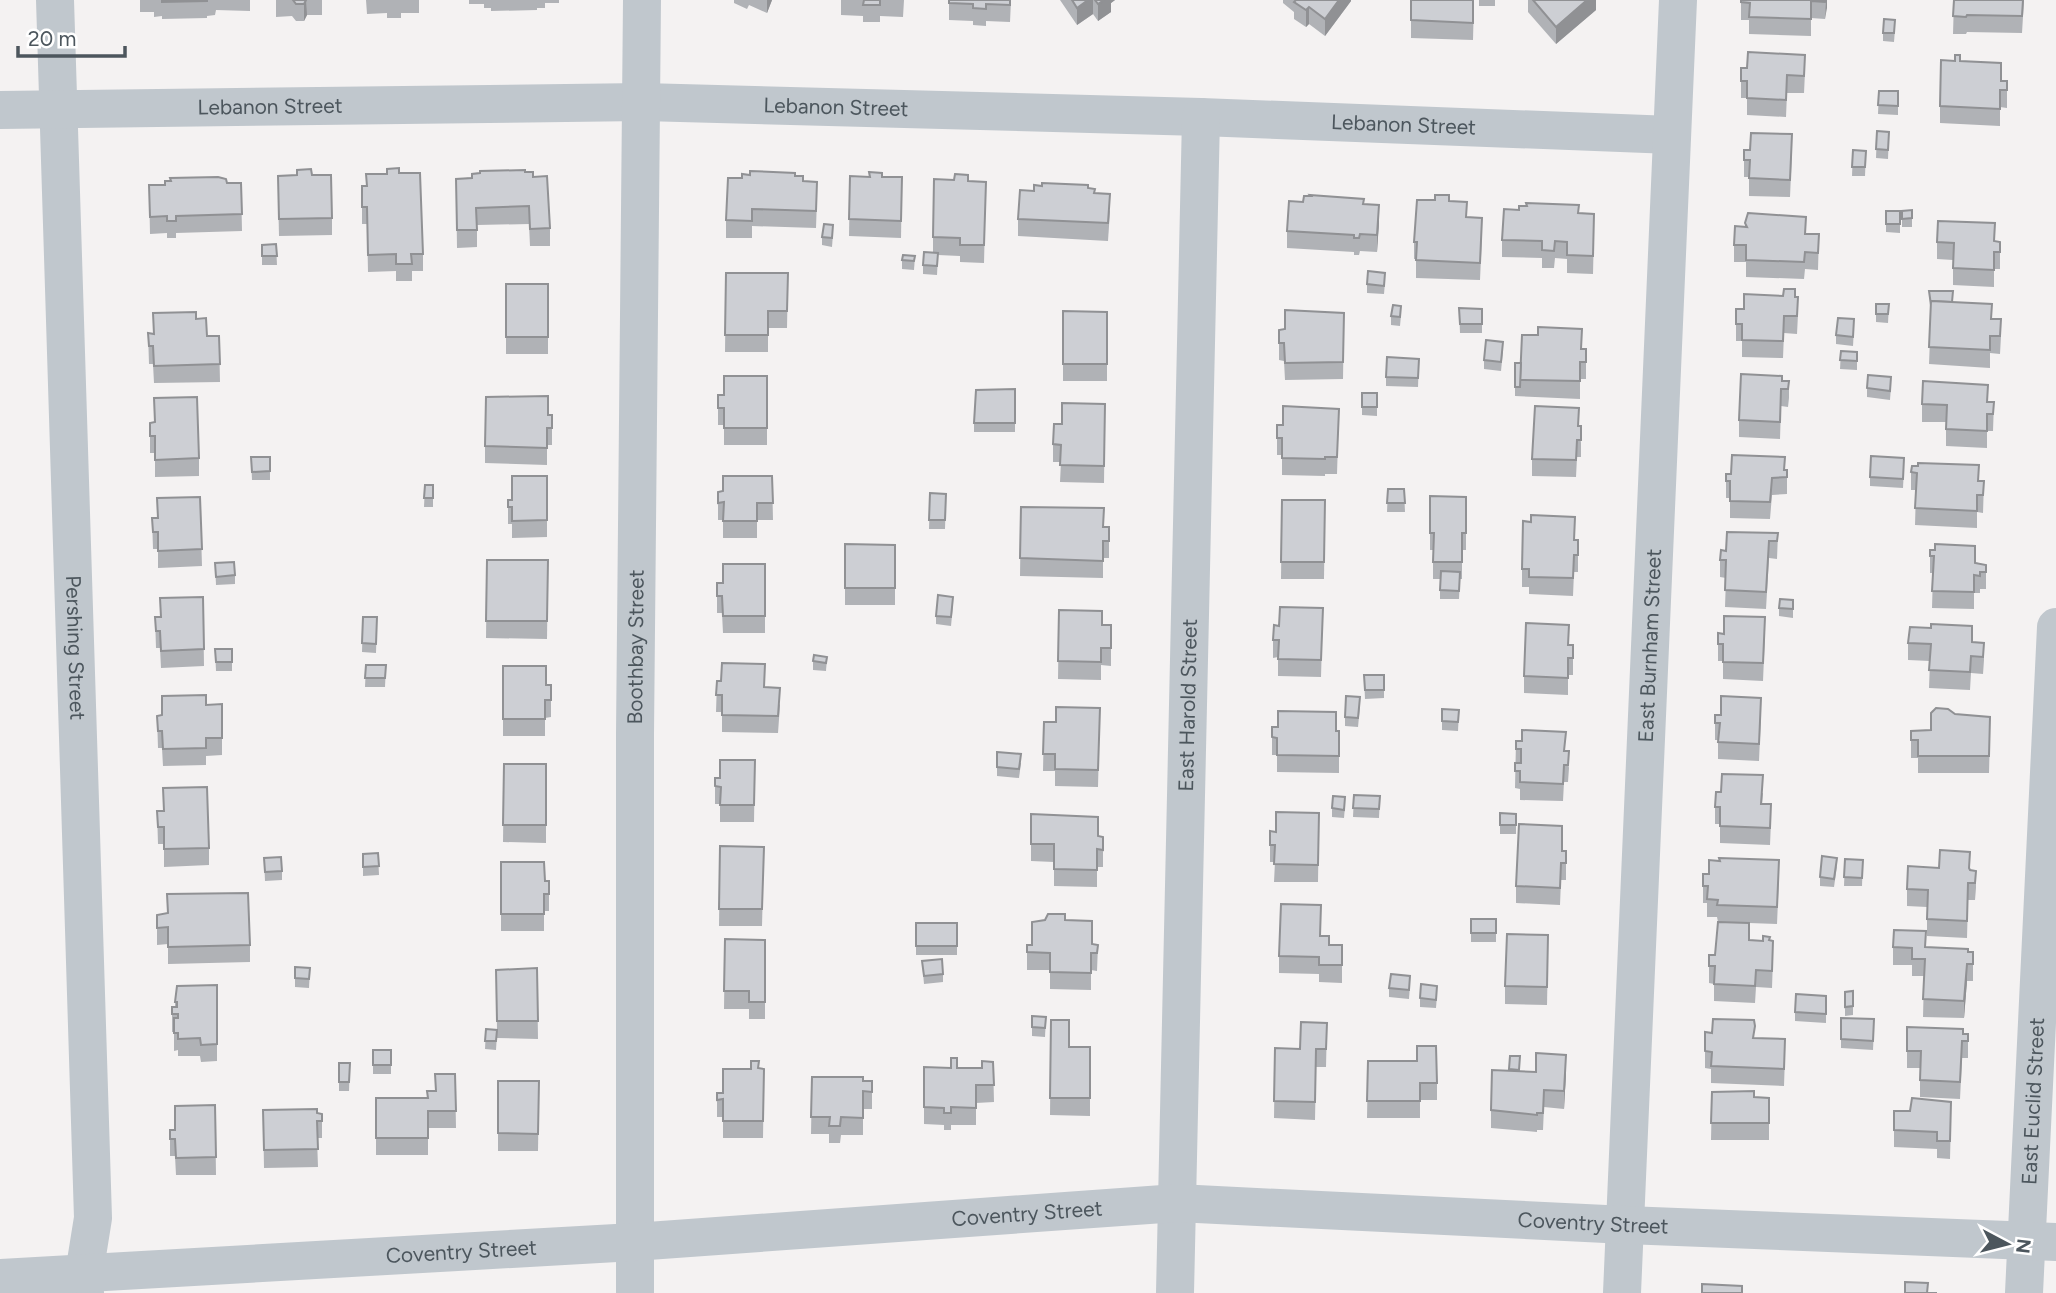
<svg xmlns="http://www.w3.org/2000/svg" width="2056" height="1293" viewBox="0 0 2056 1293" font-family="Figtree,sans-serif">
<rect width="100%" height="100%" fill="#f4f2f2"/>
<g fill="none" stroke-linecap="round" stroke-linejoin="round">
<!-- minor -->
<g stroke="#c0c7cd" stroke-width="38">
<path id="s1" d="M55 0 93 1218 84 1274 85 1293"/>
<path id="s2" d="M0 110 643 102 1201 117 1672 135"/>
<path id="s3" d="M635 1293V735L642 0"/>
<path id="s4" d="M1175 1293 1201 117"/>
<path id="s5" d="M1622 1293 1678 0"/>
<path id="s6" d="M2024 1293 2056 627"/>
</g>
<!-- tertiary -->
<path stroke="#c0c7cd" stroke-width="38" id="s7" d="M0 1278 634 1242 1177 1203 1626 1225 2056 1242"/>
</g>
<!-- wall -->
<g fill="#b0b2b6">
<polygon points="140,0 250,0 250,11 216,10 215,15 207,16 207,18 162,19 162,16 154,17 154,12 140,12"/>
<polygon points="276,0 322,0 322,15 307,15 304,21 296,21 292,16 276,17"/>
<polygon points="366,0 419,0 419,13 401,13 401,18 387,18 387,13 367,14"/>
<polygon points="469,0 559,0 559,3 545,3 545,8 537,8 537,10 491,11 491,8 484,8 484,4 469,4"/>
<polygon points="734,0 772,0 767,13 749,5 747,9 734,3"/>
<polygon points="841,0 904,0 903,17 880,16 880,22 863,22 863,16 841,15"/>
<polygon points="949,0 1011,0 1010,22 986,21 986,26 973,25 973,21 949,20"/>
<polygon points="1060,0 1115,0 1111,3 1111,12 1098,21 1093,14 1077,25"/>
<polygon points="1283,0 1351,0 1351,1 1325,36 1309,24 1306,27 1294,19 1294,12 1283,3"/>
<polygon points="1474,0 1473,40 1411,38 1411,20"/>
<rect x="1479" y="0" width="16" height="6"/>
<polygon points="1528,0 1596,0 1596,10 1556,44 1528,12"/>
<polygon points="1827,0 1825,19 1811,18 1811,36 1749,34 1749,20 1741,20 1741,2"/>
<polygon points="1954,0 2024,0 2022,33 1967,32 1966,34 1953,34"/>
<polygon points="1895,29 1894,42 1883,41 1883,33"/>
<polygon points="1960,61 2001,81 2007,81 2007,108 2000,107 2000,126 1940,123 1940,106"/>
<polygon points="1747,68 1805,72 1804,93 1787,93 1786,117 1747,115 1747,98 1741,98 1741,81"/>
<polygon points="1879,91 1898,91 1898,115 1878,114"/>
<polygon points="1877,131 1889,132 1888,159 1876,158"/>
<polygon points="1744,150 1792,151 1790,197 1749,196 1749,177 1744,177"/>
<polygon points="1853,150 1866,151 1865,176 1852,176"/>
<polygon points="525,172 533,177 550,228 550,246 530,246 529,224 477,225 477,247 457,248 456,179"/>
<polygon points="399,173 423,254 423,271 412,271 412,281 396,281 396,271 368,272 367,224 362,224 362,186 366,186"/>
<polygon points="312,175 332,218 332,235 279,236 278,193"/>
<polygon points="795,176 803,181 817,199 816,228 752,226 752,238 726,238 726,220 742,178"/>
<polygon points="850,176 902,177 901,238 849,236"/>
<polygon points="968,181 986,182 984,263 960,262 960,256 938,255 937,275 923,274 923,265 933,252 933,237"/>
<polygon points="241,183 242,231 176,233 176,238 167,238 167,233 150,234 149,185"/>
<polygon points="1088,188 1095,193 1110,211 1108,241 1018,236 1018,219"/>
<polygon points="1449,201 1467,217 1482,235 1480,280 1416,278 1416,259 1414,259 1414,242"/>
<polygon points="1303,202 1364,204 1379,222 1377,252 1360,251 1359,255 1354,255 1354,252 1287,248 1287,231"/>
<polygon points="1912,210 1912,227 1902,227 1902,211"/>
<polygon points="1886,211 1900,211 1900,233 1886,232"/>
<polygon points="1579,213 1594,231 1593,274 1567,273 1567,259 1555,258 1554,268 1542,268 1542,258 1502,257 1502,240"/>
<polygon points="1745,223 1806,234 1819,234 1818,270 1805,269 1804,279 1746,277 1746,262 1734,262 1734,245 1745,227"/>
<polygon points="833,234 832,247 822,245 822,237"/>
<polygon points="1995,241 2000,242 2000,269 1994,269 1994,287 1953,285 1953,260 1937,259 1937,242"/>
<polygon points="276,244 277,265 262,265 262,245"/>
<polygon points="915,256 914,270 902,269 902,260"/>
<polygon points="726,273 788,273 787,328 768,328 768,352 725,352"/>
<polygon points="1385,282 1384,294 1367,293 1367,284"/>
<rect x="506" y="284" width="42" height="70"/>
<polygon points="1929,291 1953,303 1992,319 2001,336 2000,354 1990,353 1990,368 1929,364 1931,314"/>
<polygon points="1783,296 1795,297 1798,314 1797,334 1784,333 1783,358 1742,357 1742,341 1736,341 1736,309 1744,309"/>
<polygon points="1876,304 1889,304 1888,323 1876,322"/>
<polygon points="1459,308 1482,309 1482,333 1460,333"/>
<polygon points="1063,311 1107,312 1107,381 1063,381"/>
<polygon points="1344,313 1343,379 1285,380 1284,361 1279,360 1279,330 1285,329"/>
<polygon points="1401,315 1400,326 1391,325 1391,316"/>
<polygon points="196,319 207,336 219,336 220,382 154,383 153,364 149,364 148,333 153,334"/>
<polygon points="1854,328 1853,346 1836,344 1836,335"/>
<polygon points="1538,335 1582,349 1586,349 1586,379 1580,379 1580,399 1515,396 1515,363 1521,363"/>
<polygon points="1503,351 1501,371 1484,369 1484,360"/>
<polygon points="1841,351 1857,352 1857,370 1840,369"/>
<polygon points="1419,359 1418,387 1386,386 1386,377"/>
<polygon points="767,376 767,445 724,445 724,425 718,425 718,395 724,395"/>
<polygon points="1782,381 1789,381 1789,398 1788,407 1781,406 1780,439 1739,437 1739,420"/>
<polygon points="1891,386 1890,400 1867,397 1867,388"/>
<polygon points="1015,389 1015,432 974,432 974,423"/>
<polygon points="1362,393 1377,393 1377,416 1362,415"/>
<polygon points="154,398 199,458 199,476 155,477 155,453 150,453 150,423 154,422"/>
<polygon points="1994,402 1993,431 1987,431 1987,448 1946,446 1946,422 1922,422 1922,404"/>
<polygon points="1105,404 1104,483 1060,482 1061,462 1053,462 1053,444 1062,424"/>
<polygon points="1339,409 1337,474 1325,474 1325,476 1282,475 1282,455 1277,455 1277,438 1283,425"/>
<polygon points="548,415 552,415 552,445 547,445 547,465 485,463 485,446"/>
<polygon points="1579,426 1581,443 1581,457 1577,457 1576,477 1532,476 1532,459"/>
<polygon points="251,457 270,457 270,480 252,480"/>
<polygon points="1904,467 1903,488 1870,486 1870,477"/>
<polygon points="1785,470 1787,470 1787,494 1772,495 1770,519 1730,518 1730,498 1726,498 1726,474"/>
<polygon points="1911,472 1984,481 1983,513 1977,512 1977,528 1915,525 1916,490 1911,490"/>
<polygon points="547,476 547,537 512,538 512,524 508,524 508,507 512,500"/>
<polygon points="772,476 773,520 757,520 757,538 723,538 723,520 718,520 718,492 723,491"/>
<polygon points="425,485 433,485 433,507 424,507"/>
<polygon points="1388,489 1404,489 1405,512 1387,512"/>
<polygon points="930,493 946,494 945,529 929,529"/>
<polygon points="1430,496 1466,497 1466,550 1462,550 1462,579 1460,579 1459,599 1440,599 1440,579 1433,579 1433,550 1430,550"/>
<polygon points="200,497 202,566 158,568 158,549 153,549 152,518 157,518"/>
<polygon points="1282,500 1325,500 1324,579 1281,579"/>
<polygon points="1021,507 1104,527 1109,527 1109,558 1103,558 1103,578 1020,576"/>
<polygon points="1778,533 1777,559 1769,558 1766,609 1725,607 1726,578 1720,577 1720,560 1726,551"/>
<polygon points="1575,540 1578,557 1578,572 1574,572 1573,596 1529,594 1529,587 1522,587 1522,569"/>
<polygon points="845,544 895,545 895,605 845,605"/>
<polygon points="1930,550 1986,565 1986,589 1980,589 1980,593 1974,593 1974,609 1932,608 1933,573 1930,573"/>
<polygon points="487,560 548,560 547,639 486,638"/>
<polygon points="215,563 235,575 235,584 216,585"/>
<polygon points="765,564 765,633 723,633 722,613 717,613 717,583 723,583"/>
<polygon points="203,597 204,666 161,668 160,648 156,648 155,617 160,617"/>
<polygon points="1793,600 1793,618 1779,616 1779,608"/>
<polygon points="953,605 951,626 936,624 936,616"/>
<polygon points="1323,608 1321,677 1278,676 1278,657 1273,658 1273,640 1279,626"/>
<polygon points="1059,610 1102,625 1111,625 1111,666 1101,665 1101,680 1058,679"/>
<polygon points="363,617 377,617 376,653 362,652"/>
<polygon points="1718,633 1765,634 1763,681 1723,679 1723,661 1718,661"/>
<polygon points="1972,642 1984,643 1984,660 1983,674 1971,673 1970,690 1929,688 1930,661 1908,660 1908,643"/>
<polygon points="1569,645 1573,645 1573,675 1568,675 1568,695 1524,693 1524,676"/>
<polygon points="215,649 232,649 232,671 216,671"/>
<polygon points="827,657 826,671 813,670 813,661"/>
<polygon points="366,665 386,665 385,687 365,687"/>
<polygon points="503,666 546,685 551,685 551,717 545,718 545,736 503,736"/>
<polygon points="1364,675 1384,675 1384,698 1365,699"/>
<polygon points="717,681 765,687 780,705 778,733 722,732 722,712 716,712"/>
<polygon points="222,704 222,755 206,756 206,765 163,766 162,748 158,748 157,716 206,705"/>
<polygon points="1360,706 1358,727 1345,726 1345,717"/>
<polygon points="1100,708 1098,787 1055,786 1055,771 1043,771 1044,722 1056,722"/>
<polygon points="1442,709 1459,710 1458,731 1442,730"/>
<polygon points="1955,714 1990,734 1989,773 1918,773 1918,758 1911,758 1911,731 1931,730"/>
<polygon points="1761,715 1759,761 1718,759 1718,740 1715,740 1715,723"/>
<polygon points="1272,727 1339,731 1339,773 1277,772 1277,755 1272,755"/>
<polygon points="1516,741 1566,751 1569,768 1568,782 1564,782 1563,801 1520,800 1520,789 1515,788"/>
<polygon points="997,752 1021,763 1019,778 997,776"/>
<polygon points="755,760 754,822 720,822 720,804 715,804 715,778 720,778"/>
<polygon points="504,764 546,764 546,843 503,842"/>
<polygon points="1763,793 1762,804 1771,821 1770,845 1720,843 1720,824 1715,824 1715,807"/>
<polygon points="1354,795 1380,796 1379,818 1353,817"/>
<polygon points="1345,806 1344,818 1332,817 1332,808"/>
<polygon points="157,811 209,848 209,865 164,867 164,844 158,844"/>
<polygon points="1319,813 1318,882 1274,882 1275,862 1270,862 1270,831 1276,832"/>
<polygon points="1031,814 1098,836 1103,837 1103,867 1097,867 1097,887 1054,886 1054,862 1031,861"/>
<polygon points="1516,814 1516,834 1500,834 1500,825"/>
<polygon points="720,846 764,847 762,926 719,926"/>
<polygon points="1562,851 1566,851 1566,880 1561,880 1560,905 1516,903 1516,886"/>
<polygon points="378,853 379,875 363,876 363,854"/>
<polygon points="264,858 282,871 282,880 265,881"/>
<polygon points="1845,859 1863,860 1862,886 1844,886"/>
<polygon points="501,862 545,881 549,881 549,911 544,911 544,931 501,931"/>
<polygon points="1837,866 1834,887 1820,886 1820,877"/>
<polygon points="1970,870 1976,871 1976,888 1975,900 1968,900 1967,938 1927,936 1927,907 1907,906 1907,889"/>
<polygon points="1703,874 1779,877 1777,924 1749,923 1749,940 1770,940 1773,958 1772,988 1756,987 1755,1003 1714,1001 1714,984 1709,983 1709,955 1715,955 1718,922 1717,917 1707,917 1707,903 1703,903"/>
<polygon points="167,894 250,945 250,962 168,964 168,944 157,945 157,915 167,913"/>
<rect x="1471" y="919" width="25" height="23"/>
<polygon points="1065,920 1092,944 1098,945 1097,971 1091,970 1091,990 1050,989 1050,970 1027,970 1027,945 1032,945"/>
<rect x="916" y="923" width="41" height="32"/>
<polygon points="1321,936 1329,945 1342,945 1342,983 1319,982 1319,974 1279,973 1279,956"/>
<polygon points="725,939 765,940 765,1019 749,1019 749,1009 724,1009"/>
<polygon points="1893,947 1926,947 1973,952 1973,981 1967,981 1964,1018 1923,1017 1924,976 1912,976 1912,965 1893,965"/>
<polygon points="1548,952 1547,1005 1505,1004 1505,986"/>
<polygon points="922,961 943,974 943,982 924,984"/>
<polygon points="295,967 310,968 309,988 295,987"/>
<polygon points="537,968 538,1039 497,1038 497,1034 496,1050 485,1049 486,1029 497,1030 496,970"/>
<polygon points="217,985 217,1061 201,1062 200,1056 178,1056 178,1050 174,1051 174,1032 172,1032 172,1007 175,1007 175,1002"/>
<polygon points="1410,985 1409,999 1389,997 1389,988"/>
<polygon points="1853,991 1853,1015 1845,1016 1845,992"/>
<polygon points="1437,995 1436,1008 1420,1007 1420,998"/>
<polygon points="1826,996 1826,1023 1795,1021 1795,1012"/>
<polygon points="1046,1017 1045,1037 1032,1036 1032,1027"/>
<polygon points="1841,1018 1874,1028 1873,1050 1841,1048"/>
<polygon points="1051,1020 1069,1047 1090,1047 1090,1116 1050,1115"/>
<polygon points="1327,1023 1326,1067 1316,1067 1315,1120 1274,1118 1275,1048 1300,1049"/>
<polygon points="1907,1027 1968,1034 1968,1058 1962,1058 1960,1099 1920,1097 1920,1068 1907,1068"/>
<polygon points="1755,1038 1785,1056 1784,1086 1711,1083 1711,1069 1705,1068 1705,1051"/>
<rect x="373" y="1050" width="18" height="24"/>
<polygon points="1510,1056 1519,1071 1566,1072 1564,1109 1544,1107 1543,1130 1537,1130 1537,1132 1491,1128 1491,1110 1509,1071"/>
<polygon points="1368,1061 1437,1083 1437,1100 1420,1100 1420,1118 1367,1118"/>
<polygon points="993,1062 994,1102 976,1103 976,1125 951,1125 951,1130 944,1130 944,1125 924,1124 924,1067 982,1068"/>
<polygon points="339,1063 350,1063 349,1091 339,1091"/>
<polygon points="759,1068 764,1069 763,1138 723,1138 723,1117 717,1117 717,1100 723,1093"/>
<polygon points="455,1074 456,1128 428,1128 428,1155 376,1155 376,1098 427,1098"/>
<polygon points="812,1077 863,1081 872,1081 872,1109 863,1109 863,1135 841,1135 840,1143 829,1143 829,1134 811,1134"/>
<polygon points="498,1081 539,1081 538,1151 498,1151"/>
<polygon points="1712,1092 1754,1097 1769,1098 1769,1140 1711,1140"/>
<polygon points="215,1105 216,1175 176,1175 175,1156 170,1156 170,1130 175,1130"/>
<polygon points="263,1110 322,1114 322,1138 317,1138 318,1167 264,1168"/>
<polygon points="1910,1111 1951,1119 1950,1159 1937,1158 1937,1149 1894,1147 1894,1130"/>
</g>
<!-- shaded-wall -->
<g fill="#909194">
<polygon points="306,0 307,15 304,21 304,4"/>
<polygon points="767,0 772,0 767,13"/>
<polygon points="1088,0 1093,0 1093,14 1077,25 1077,8"/>
<polygon points="1104,0 1115,0 1111,3 1111,12 1098,21 1098,4"/>
<polygon points="1339,0 1351,0 1351,1 1325,36 1325,19"/>
<polygon points="1587,0 1596,0 1596,10 1556,44 1556,27"/>
<polygon points="1826,0 1827,0 1827,8 1825,19"/>
<polygon points="1309,7 1309,24 1306,27 1306,10"/>
<polygon points="1379,205 1379,222 1377,252 1377,235"/>
<polygon points="1967,964 1967,981 1964,1018 1964,1001"/>
<polygon points="1566,1055 1566,1072 1564,1109 1564,1091"/>
</g>
<!-- building -->
<g fill="#cdcfd4" stroke="#909194" stroke-width="2">
<polygon points="162,0 207,0 207,1 162,2"/>
<polygon points="293,0 306,0 304,4 296,4"/>
<polygon points="864,0 880,0 880,5 863,5"/>
<polygon points="949,0 1010,0 1010,5 986,4 986,9 973,8 973,4 949,3"/>
<polygon points="1072,0 1088,0 1077,8"/>
<polygon points="1095,0 1104,0 1098,4"/>
<polygon points="1296,0 1339,0 1325,19 1309,7 1306,10 1294,2"/>
<polygon points="1411,0 1473,0 1473,23 1411,20"/>
<polygon points="1533,0 1587,0 1556,27"/>
<polygon points="1741,0 1826,0 1825,2 1811,1 1811,19 1749,17 1750,3 1741,2"/>
<polygon points="1954,0 2023,0 2022,16 1967,15 1966,17 1953,16"/>
<polygon points="1884,19 1895,20 1894,33 1883,33"/>
<polygon points="1748,52 1805,55 1804,76 1787,75 1786,100 1747,98 1747,81 1741,81 1741,68 1747,68"/>
<polygon points="1955,55 1960,55 1960,61 2001,63 2001,81 2007,81 2007,90 2000,90 2000,109 1940,106 1941,60 1955,61"/>
<polygon points="1879,91 1898,91 1898,106 1878,105"/>
<polygon points="1877,131 1889,132 1888,150 1876,149"/>
<polygon points="1751,133 1792,134 1790,180 1749,178 1750,160 1744,160 1744,150 1750,150"/>
<polygon points="1853,150 1866,151 1865,167 1852,167"/>
<polygon points="399,168 399,173 420,173 423,254 411,254 412,264 396,264 396,254 368,255 367,207 362,207 362,186 367,186 366,174 387,174 387,169"/>
<polygon points="311,169 312,175 331,175 332,218 279,219 278,176 297,175 297,170"/>
<polygon points="525,170 525,172 533,172 533,177 547,176 550,228 530,229 529,206 476,208 477,230 457,230 456,179 472,178 472,174 480,173 480,171"/>
<polygon points="750,171 795,173 795,176 803,176 803,181 817,182 816,211 752,209 752,221 726,220 728,178 742,178 742,174 750,175"/>
<polygon points="869,172 882,173 882,177 902,177 901,221 849,219 850,176 870,177"/>
<polygon points="955,174 968,175 968,181 986,182 984,245 960,245 960,238 933,237 934,179 954,180"/>
<polygon points="218,177 226,179 227,183 241,183 242,214 176,216 176,221 167,221 167,216 150,217 149,185 165,185 165,181 171,181 170,178"/>
<polygon points="1042,183 1088,185 1088,188 1095,189 1094,193 1110,194 1108,223 1018,219 1020,190 1034,191 1034,185 1042,186"/>
<polygon points="1310,195 1364,199 1363,204 1379,205 1377,235 1360,234 1359,238 1354,238 1354,235 1287,231 1289,201 1303,202 1304,196 1311,196"/>
<polygon points="1435,195 1449,195 1449,201 1467,202 1466,217 1482,218 1480,263 1416,260 1417,242 1414,242 1417,200 1435,200"/>
<polygon points="1526,203 1579,205 1578,213 1594,214 1593,256 1567,255 1567,242 1555,241 1554,251 1542,250 1542,241 1502,240 1504,209 1519,210 1519,206 1527,206"/>
<polygon points="1912,210 1912,218 1902,219 1902,211"/>
<rect x="1886" y="211" width="14" height="13"/>
<polygon points="1748,213 1806,217 1805,234 1819,234 1818,253 1805,252 1804,262 1746,260 1746,245 1734,245 1735,226 1747,227 1745,223"/>
<polygon points="1938,221 1995,223 1994,241 2000,242 2000,252 1994,252 1994,270 1953,268 1954,243 1937,242"/>
<polygon points="824,224 833,225 832,238 822,237"/>
<polygon points="276,244 277,256 262,256 262,245"/>
<polygon points="924,252 938,253 937,266 923,265"/>
<polygon points="903,255 915,256 914,261 902,260"/>
<polygon points="1368,271 1385,273 1384,286 1367,284"/>
<polygon points="726,273 788,273 787,311 768,311 768,335 725,335"/>
<rect x="506" y="284" width="42" height="53"/>
<polygon points="1784,289 1795,289 1795,297 1798,297 1797,316 1784,316 1783,341 1742,340 1742,324 1736,324 1736,309 1744,309 1744,294 1783,296"/>
<polygon points="1929,291 1953,291 1952,302 1931,301 1931,305"/>
<polygon points="1931,301 1992,304 1991,319 2001,319 2000,336 1990,336 1990,350 1929,347"/>
<polygon points="1876,304 1889,304 1888,314 1876,314"/>
<polygon points="1393,305 1401,306 1400,317 1391,316"/>
<polygon points="1459,308 1482,309 1482,324 1460,324"/>
<polygon points="1285,310 1344,313 1343,362 1285,363 1284,343 1279,343 1279,330 1285,329"/>
<polygon points="1063,311 1107,312 1107,364 1063,364"/>
<polygon points="196,312 196,319 206,318 207,336 219,336 220,364 154,366 153,346 149,346 148,333 154,334 153,313"/>
<polygon points="1838,318 1854,319 1853,337 1836,335"/>
<polygon points="1538,327 1582,329 1581,349 1586,349 1586,362 1580,362 1580,381 1520,380 1522,335 1538,335"/>
<polygon points="1486,340 1503,342 1501,362 1484,360"/>
<polygon points="1841,351 1857,352 1857,361 1840,360"/>
<polygon points="1387,357 1419,359 1418,378 1386,377"/>
<polygon points="1515,363 1521,363 1520,387 1515,387"/>
<polygon points="1741,374 1782,376 1782,381 1789,381 1788,389 1781,389 1780,422 1739,420"/>
<polygon points="1868,375 1891,377 1890,391 1867,388"/>
<polygon points="724,376 767,376 767,428 724,428 724,408 718,408 718,395 724,395"/>
<polygon points="1923,381 1988,385 1987,402 1994,402 1993,414 1987,414 1987,431 1946,429 1947,405 1922,404"/>
<polygon points="1015,389 1015,423 974,423 976,390"/>
<rect x="1362" y="393" width="15" height="14"/>
<polygon points="548,396 548,415 552,415 552,428 547,428 547,448 485,446 486,397"/>
<polygon points="197,397 199,458 155,460 155,436 150,436 150,423 155,422 154,398"/>
<polygon points="1062,403 1105,404 1104,466 1060,465 1061,445 1053,444 1054,424 1062,424"/>
<polygon points="1283,406 1339,409 1337,457 1325,457 1325,459 1282,458 1282,438 1277,438 1277,425 1283,425"/>
<polygon points="1535,406 1579,408 1578,426 1581,426 1581,440 1577,440 1576,460 1532,459"/>
<polygon points="1732,455 1785,457 1784,470 1787,470 1787,477 1772,478 1770,502 1730,501 1730,481 1726,481 1726,474 1731,474"/>
<polygon points="1871,456 1904,458 1903,479 1870,477"/>
<polygon points="251,457 270,457 270,471 252,472"/>
<polygon points="1918,463 1979,465 1978,481 1984,481 1983,495 1977,495 1977,511 1915,508 1917,473 1911,472 1912,466 1918,466"/>
<polygon points="512,476 547,476 547,520 512,521 512,507 508,507 508,500 512,500"/>
<polygon points="723,476 772,476 773,503 757,503 757,521 723,521 724,502 718,503 718,492 723,491"/>
<polygon points="425,485 433,485 433,498 424,498"/>
<polygon points="1388,489 1404,489 1405,503 1387,503"/>
<polygon points="930,493 946,494 945,520 929,520"/>
<polygon points="1430,496 1466,497 1466,533 1462,533 1462,562 1433,562 1434,533 1430,533"/>
<polygon points="200,497 202,549 158,551 158,532 153,532 152,518 158,518 157,498"/>
<polygon points="1282,500 1325,500 1324,562 1281,562"/>
<polygon points="1021,507 1104,508 1103,527 1109,527 1109,541 1103,541 1103,561 1020,558"/>
<polygon points="1531,515 1575,517 1574,540 1578,540 1578,555 1574,555 1573,578 1529,577 1529,569 1522,569 1523,521 1531,522"/>
<polygon points="1727,532 1778,533 1777,541 1769,541 1766,592 1725,590 1726,560 1720,560 1721,550 1726,551"/>
<polygon points="845,544 895,545 895,588 845,588"/>
<polygon points="1935,544 1975,546 1975,563 1986,565 1986,572 1980,572 1980,576 1974,575 1974,592 1932,591 1934,556 1930,556 1930,550 1935,550"/>
<polygon points="487,560 548,560 547,621 486,621"/>
<polygon points="234,562 235,575 216,577 215,563"/>
<polygon points="723,564 765,564 765,616 723,616 722,596 717,596 717,583 723,583"/>
<polygon points="1441,571 1460,572 1459,591 1440,590"/>
<polygon points="938,595 953,597 951,617 936,616"/>
<polygon points="203,597 204,649 161,651 160,631 156,631 155,617 161,617 160,598"/>
<polygon points="1780,599 1793,600 1793,609 1779,608"/>
<polygon points="1280,607 1323,608 1321,660 1278,659 1279,640 1273,640 1274,625 1279,626"/>
<polygon points="1059,610 1102,611 1102,625 1111,625 1111,648 1101,648 1101,662 1058,661"/>
<polygon points="1724,616 1765,617 1763,663 1723,662 1723,644 1718,644 1718,633 1724,634"/>
<polygon points="363,617 377,617 376,644 362,643"/>
<polygon points="1526,623 1569,625 1568,645 1573,645 1573,658 1568,658 1568,678 1524,676"/>
<polygon points="1931,624 1972,626 1972,642 1984,643 1983,657 1971,656 1970,672 1929,670 1931,644 1908,643 1910,627 1931,628"/>
<polygon points="215,649 232,649 232,662 216,662"/>
<polygon points="814,655 827,657 826,663 813,661"/>
<polygon points="722,663 765,664 764,687 780,688 778,716 722,715 722,695 716,695 717,681 721,681"/>
<polygon points="366,665 386,665 385,678 365,678"/>
<polygon points="503,666 546,666 546,685 551,685 551,700 545,700 545,719 503,719"/>
<polygon points="1364,675 1384,675 1384,690 1365,690"/>
<polygon points="206,695 206,705 222,704 222,738 206,738 206,748 163,749 162,731 158,731 157,716 162,715 162,696"/>
<polygon points="1346,696 1360,697 1358,718 1345,717"/>
<polygon points="1721,696 1761,698 1759,744 1718,742 1720,723 1715,723 1715,715 1721,715"/>
<polygon points="1056,707 1100,708 1098,770 1055,769 1055,754 1043,754 1044,722 1056,722"/>
<polygon points="1936,708 1948,709 1955,714 1990,717 1989,756 1918,756 1918,740 1911,740 1911,731 1931,730 1931,713"/>
<polygon points="1442,709 1459,710 1458,722 1442,721"/>
<polygon points="1278,711 1336,712 1336,731 1339,731 1339,756 1277,755 1277,738 1272,737 1272,727 1278,727"/>
<polygon points="1522,730 1566,732 1564,751 1569,751 1568,765 1564,765 1563,784 1520,782 1520,771 1515,771 1515,763 1521,763 1521,749 1516,749 1516,741 1522,741"/>
<polygon points="997,752 1021,754 1019,769 997,767"/>
<polygon points="720,760 755,760 754,805 720,805 721,787 715,786 715,778 720,778"/>
<polygon points="504,764 546,764 546,825 503,825"/>
<polygon points="1722,774 1763,775 1761,804 1771,804 1770,828 1720,826 1720,807 1715,807 1716,792 1721,792"/>
<polygon points="207,787 209,848 164,849 164,827 158,827 157,811 164,811 163,788"/>
<polygon points="1354,795 1380,796 1379,809 1353,808"/>
<polygon points="1333,796 1345,797 1344,810 1332,808"/>
<polygon points="1276,812 1319,813 1318,865 1274,864 1275,845 1270,845 1270,831 1276,832"/>
<polygon points="1500,813 1516,814 1516,825 1500,825"/>
<polygon points="1031,814 1098,817 1098,836 1103,837 1103,850 1097,849 1097,870 1054,869 1054,844 1031,844"/>
<polygon points="1519,824 1562,826 1562,851 1566,851 1566,863 1561,863 1560,888 1516,886"/>
<polygon points="720,846 764,847 762,909 719,909"/>
<polygon points="1940,850 1970,852 1969,868 1970,870 1976,871 1975,883 1968,883 1967,921 1927,919 1928,890 1907,889 1908,866 1939,868"/>
<polygon points="378,853 379,866 363,867 363,854"/>
<polygon points="1822,856 1837,858 1834,879 1820,877"/>
<polygon points="281,857 282,871 265,872 264,858"/>
<polygon points="1719,858 1779,860 1777,907 1717,905 1718,900 1707,899 1708,886 1703,886 1703,874 1709,874 1709,860 1720,861"/>
<polygon points="1845,859 1863,860 1862,878 1844,877"/>
<polygon points="501,862 544,862 545,881 549,881 549,894 544,894 544,914 501,914"/>
<polygon points="248,893 250,945 168,947 168,927 157,928 157,915 168,913 167,894"/>
<polygon points="1281,904 1321,905 1320,936 1329,936 1329,945 1342,945 1342,965 1319,965 1319,957 1279,956"/>
<polygon points="1048,914 1065,914 1065,920 1092,921 1092,944 1098,945 1097,953 1091,953 1091,973 1050,972 1050,953 1027,952 1027,945 1032,945 1032,922 1045,920"/>
<rect x="1471" y="919" width="25" height="14"/>
<polygon points="1718,922 1749,923 1749,940 1763,941 1763,936 1770,937 1769,940 1773,941 1772,971 1756,970 1755,986 1714,984 1715,966 1709,966 1709,955 1715,955"/>
<rect x="916" y="923" width="41" height="23"/>
<polygon points="1894,930 1926,931 1925,947 1968,949 1968,952 1973,952 1973,964 1967,964 1964,1001 1923,999 1925,959 1912,959 1912,948 1893,947"/>
<polygon points="1507,934 1548,935 1547,987 1505,986"/>
<polygon points="725,939 765,940 765,1002 749,1002 749,991 724,991"/>
<polygon points="942,959 943,974 924,976 922,961"/>
<polygon points="295,967 310,968 309,979 295,978"/>
<polygon points="537,968 538,1021 497,1021 496,970"/>
<polygon points="1391,974 1410,976 1409,990 1389,988"/>
<polygon points="1421,984 1437,986 1436,1000 1420,998"/>
<polygon points="217,985 217,1044 201,1045 200,1038 178,1039 178,1033 174,1033 174,1018 178,1018 178,1014 172,1014 172,1007 177,1007 177,1002 175,1002 177,986"/>
<polygon points="1853,991 1853,1006 1845,1007 1845,992"/>
<polygon points="1796,994 1826,996 1826,1014 1795,1012"/>
<polygon points="1032,1016 1046,1017 1045,1028 1032,1027"/>
<polygon points="1841,1018 1874,1019 1873,1041 1841,1039"/>
<polygon points="1713,1019 1754,1020 1755,1026 1753,1038 1785,1039 1784,1069 1711,1066 1712,1052 1705,1051 1705,1032 1712,1033"/>
<polygon points="1051,1020 1069,1020 1069,1047 1090,1047 1090,1098 1050,1098"/>
<polygon points="1301,1022 1327,1023 1326,1049 1316,1049 1315,1102 1274,1101 1275,1048 1300,1049"/>
<polygon points="1907,1027 1963,1029 1963,1034 1968,1034 1968,1041 1962,1041 1960,1082 1920,1080 1921,1051 1907,1051"/>
<polygon points="486,1029 497,1030 496,1041 485,1041"/>
<polygon points="1417,1046 1436,1046 1437,1083 1420,1083 1420,1101 1367,1101 1368,1061 1417,1061"/>
<rect x="373" y="1050" width="18" height="15"/>
<polygon points="1536,1053 1566,1055 1564,1091 1544,1090 1543,1113 1537,1113 1537,1115 1491,1110 1492,1070 1536,1072"/>
<polygon points="1510,1056 1520,1056 1519,1070 1509,1069"/>
<polygon points="951,1058 957,1058 957,1068 982,1068 982,1061 993,1062 994,1085 976,1085 976,1108 951,1107 951,1113 944,1113 944,1108 924,1107 924,1067 951,1068"/>
<polygon points="751,1061 759,1061 758,1068 764,1069 763,1121 723,1121 723,1099 717,1100 717,1093 723,1093 723,1069 751,1069"/>
<polygon points="339,1063 350,1063 349,1082 339,1082"/>
<polygon points="435,1074 455,1074 456,1111 428,1111 428,1138 376,1138 376,1098 428,1098 427,1091 436,1091"/>
<polygon points="812,1077 863,1077 863,1081 872,1081 872,1092 863,1091 863,1118 841,1117 840,1126 829,1126 830,1117 811,1117"/>
<polygon points="498,1081 539,1081 538,1134 498,1133"/>
<polygon points="1754,1091 1754,1097 1769,1098 1769,1123 1711,1123 1712,1092"/>
<polygon points="1912,1098 1951,1102 1950,1141 1937,1141 1937,1132 1894,1130 1894,1111 1910,1111"/>
<polygon points="215,1105 216,1157 176,1158 175,1139 170,1139 170,1130 175,1130 175,1106"/>
<polygon points="317,1109 317,1113 322,1114 322,1121 317,1121 318,1149 264,1150 263,1110"/>
<polygon points="1905,1282 1928,1283 1927,1293 1937,1293 1905,1293"/>
<polygon points="1702,1284 1742,1286 1742,1293 1702,1293"/>
</g>
<g text-anchor="middle" stroke-width="6" stroke-linejoin="round" paint-order="stroke">
<!-- street labels -->
<g font-size="21" fill="#4c565d" stroke="#fff">
<text dy="7" stroke="none"><textPath href="#s2" startOffset="270">Lebanon Street</textPath></text>
<text dy="7" stroke="none"><textPath href="#s2" startOffset="836">Lebanon Street</textPath></text>
<text dy="7" stroke="none"><textPath href="#s2" startOffset="1404">Lebanon Street</textPath></text>
<text dy="7" stroke="none"><textPath href="#s3" startOffset="646">Boothbay Street</textPath></text>
<text dy="7" stroke="none"><textPath href="#s1" startOffset="648">Pershing Street</textPath></text>
<text dy="7" stroke="none"><textPath href="#s5" startOffset="648">East Burnham Street</textPath></text>
<text dy="7" stroke="none"><textPath href="#s4" startOffset="588">East Harold Street</textPath></text>
<text dy="7" stroke="none"><textPath href="#s6" startOffset="192">East Euclid Street</textPath></text>
<text dy="7" stroke="none"><textPath href="#s7" startOffset="1029">Coventry Street</textPath></text>
<text dy="7" stroke="none"><textPath href="#s7" startOffset="1596">Coventry Street</textPath></text>
<text dy="7" stroke="none"><textPath href="#s7" startOffset="462">Coventry Street</textPath></text>
</g>
</g>
<!-- north arrow -->
<g transform="translate(2007 1244) rotate(97)" stroke="#ffffff" stroke-width="5" paint-order="stroke">
<path d="M0-5L12 26L0 18L-12 26Z" fill="#4c565d"/>
<text y="-10" font-size="19" font-weight="bold" text-anchor="middle" fill="#4c565d">N</text>
</g>
<!-- scale -->
<path d="M18 46v10h107v-10" fill="none" stroke="#4c565d" stroke-width="3.5"/>
<text x="28" y="46" font-size="21" fill="#4c565d" stroke="#ffffff" stroke-width="5" paint-order="stroke">20 m</text>
</svg>
